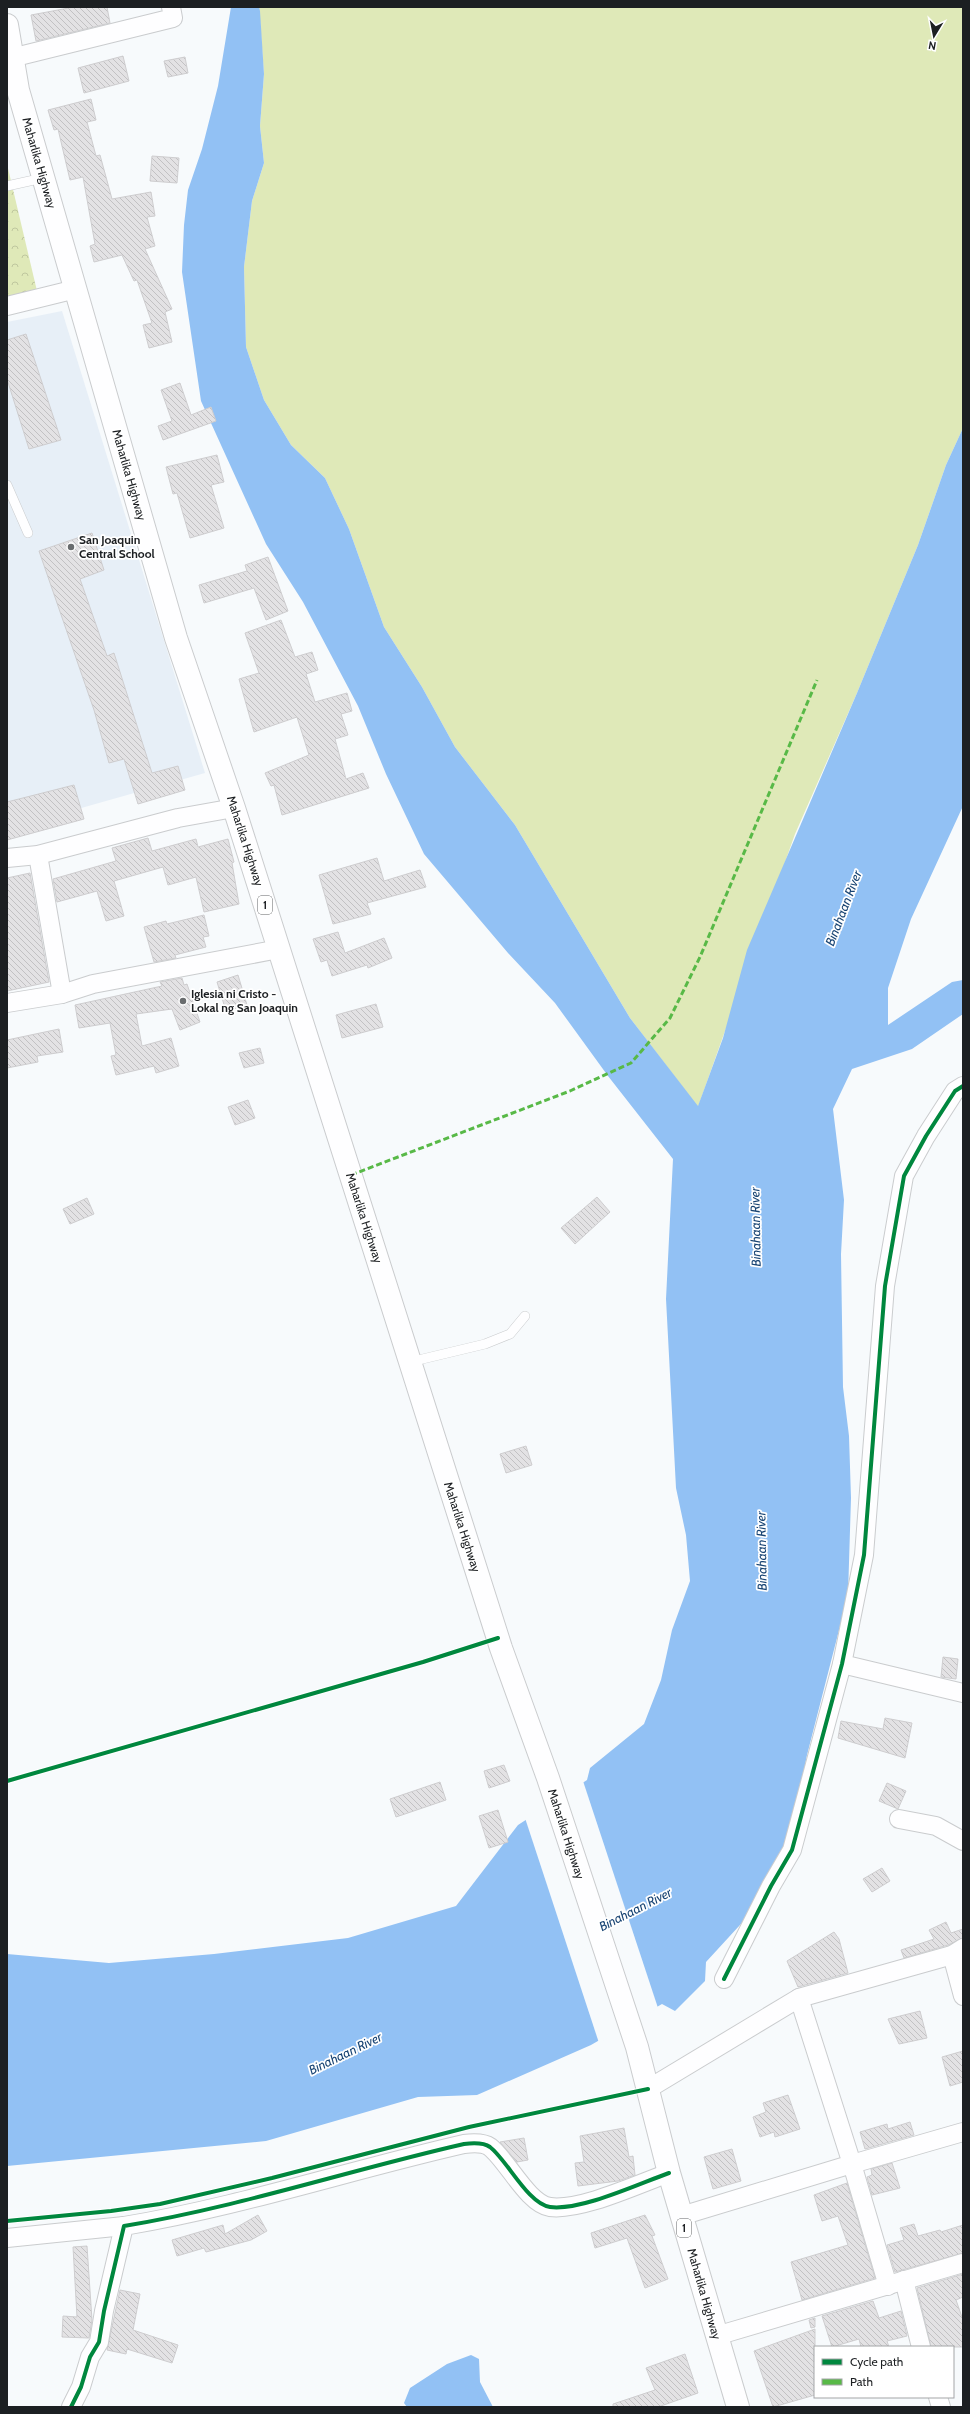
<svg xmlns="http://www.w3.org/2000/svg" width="970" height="2414" viewBox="0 0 970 2414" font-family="Cabin,sans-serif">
<defs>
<pattern id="forest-crowns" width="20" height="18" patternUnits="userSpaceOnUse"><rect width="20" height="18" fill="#dfe9b8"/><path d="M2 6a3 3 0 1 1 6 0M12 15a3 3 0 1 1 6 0" fill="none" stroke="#bfc79e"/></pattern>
<pattern id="building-back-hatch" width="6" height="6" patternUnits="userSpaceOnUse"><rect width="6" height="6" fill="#e3e2e4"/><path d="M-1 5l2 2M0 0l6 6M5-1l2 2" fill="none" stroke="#c2c1c3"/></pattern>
</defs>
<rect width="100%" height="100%" fill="#f7fafc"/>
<!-- built -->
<polygon fill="#e7eff7" points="62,311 205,773 7,829 7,322"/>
<!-- grass -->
<polygon fill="#dfe9b8" points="259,7 963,7 963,428 946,465 918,545 857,693 795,834 698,1107 630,1018 515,825 455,747 422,687 384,627 349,529 325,478 291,445 264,400 246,347 244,267 252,201 264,163 260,126 264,74"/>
<!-- forest -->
<polygon fill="url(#forest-crowns)" points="7,164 37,291 7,297"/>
<!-- water -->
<g fill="#92c1f4">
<polygon points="231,7 259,7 260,11 264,74 260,126 264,163 252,201 244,267 246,347 264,400 291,445 325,478 349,529 384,627 422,687 455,747 515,825 630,1018 698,1106 723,1038 747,950 857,693 918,545 946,465 963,428 963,806 911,919 888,988 888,1025 952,982 963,980 963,1014 912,1049 852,1069 833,1109 844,1200 841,1254 843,1387 849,1436 851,1498 848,1595 807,1755 792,1832 762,1901 706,1962 705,1981 675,2011 662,2004 591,2045 477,2095 418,2097 266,2141 7,2166 7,1954 109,1963 214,1954 348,1938 456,1906 518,1825 587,1780 590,1768 644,1724 661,1680 672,1630 690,1581 686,1535 676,1488 666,1299 673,1159 608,1076 555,1003 508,953 424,854 386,774 358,706 303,602 266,544 201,401 182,272 184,225 188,190 202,149 218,86"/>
<polygon points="471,2355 479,2359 480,2382 493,2407 407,2407 404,2403 410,2388 447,2364"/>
</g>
<!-- pier -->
<polygon fill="#f7fafc" points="583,1781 658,2008 599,2043 525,1818"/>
<!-- building -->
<g fill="url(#building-back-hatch)" stroke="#cecdcf">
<polygon points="74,7 107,7 110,23 36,41 31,15"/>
<polygon points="123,56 129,81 84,93 78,68"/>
<polygon points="185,57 188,73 168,77 164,61"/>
<polygon points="91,99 96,120 87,122 96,156 100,155 112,199 151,192 155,216 147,217 155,246 145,249 172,309 165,312 172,342 149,348 143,325 152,323 137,280 134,281 122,255 94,262 90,246 95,244 83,177 70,180 58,129 54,130 48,110"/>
<polygon points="152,156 179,158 177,183 150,181"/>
<polygon points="26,334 61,440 29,449 7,379 7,340"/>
<polygon points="180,383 191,415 211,407 216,421 163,440 158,426 172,421 161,390"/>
<polygon points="217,455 224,482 211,485 224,528 190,538 177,493 173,494 166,467"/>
<polygon points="92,533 104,570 80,579 107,656 114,653 152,773 178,766 185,790 138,804 124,759 109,763 94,710 39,551"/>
<polygon points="268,557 288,611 266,620 254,588 204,603 199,585 247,571 245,565"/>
<polygon points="281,620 295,657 312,652 318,670 306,674 315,702 347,693 352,711 341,714 348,735 335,739 346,779 363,773 369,788 282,815 274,785 271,786 265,773 309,755 297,717 254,732 239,679 259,673 245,633"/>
<polygon points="74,785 84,819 7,840 7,802"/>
<polygon points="148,838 152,851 196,839 198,847 228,839 234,862 232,863 239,904 204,912 196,877 168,885 163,867 114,881 124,916 106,921 97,891 57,902 53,879 116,861 112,848"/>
<polygon points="377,858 384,881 420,870 426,887 367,903 371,914 333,924 319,875"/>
<polygon points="30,873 49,982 7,991 7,878"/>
<polygon points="204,915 209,936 203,937 206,947 175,955 176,958 154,962 144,927 166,921 167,924"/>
<polygon points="338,932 345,953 384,938 392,958 368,968 367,965 332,976 327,960 321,962 313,939"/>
<polygon points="238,975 247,1005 226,1011 217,982"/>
<polygon points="182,978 184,985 187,984 200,1022 180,1030 172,1009 136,1014 142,1046 171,1038 179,1066 156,1073 154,1066 116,1075 111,1056 116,1055 110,1023 79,1028 75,1005 162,986 160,982"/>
<polygon points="376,1004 383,1027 342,1038 336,1015"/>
<polygon points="59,1029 63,1052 37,1056 38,1062 7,1068 7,1040"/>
<polygon points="260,1048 264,1063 244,1068 239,1053"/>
<polygon points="248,1100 255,1118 235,1125 228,1107"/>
<polygon points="597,1197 610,1212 575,1244 561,1228"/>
<polygon points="87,1198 94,1214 70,1224 63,1209"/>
<polygon points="526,1446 532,1465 506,1473 500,1454"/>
<polygon points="943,1657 958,1659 956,1679 941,1677"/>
<polygon points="885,1718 912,1723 905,1758 838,1738 841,1721 883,1729"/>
<polygon points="504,1765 510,1781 489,1788 484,1771"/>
<polygon points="440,1782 446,1800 396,1817 390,1799"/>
<polygon points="887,1783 906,1791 898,1809 879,1801"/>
<polygon points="498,1810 508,1842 489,1848 479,1816"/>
<polygon points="882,1868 890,1881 872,1892 863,1879"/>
<polygon points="946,1922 951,1933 963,1929 963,1938 948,1945 904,1958 901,1950 934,1939 929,1930"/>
<polygon points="834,1932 839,1939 848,1973 798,1987 787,1961"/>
<polygon points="920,2011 927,2038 899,2044 888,2019"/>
<polygon points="963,2051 963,2082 950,2086 942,2057"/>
<polygon points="788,2095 800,2129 775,2137 774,2132 760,2137 753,2117 766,2112 763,2103"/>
<polygon points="910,2122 914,2135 865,2149 860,2132 887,2124 888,2129"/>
<polygon points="624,2128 629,2157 633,2156 635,2175 618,2181 578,2186 575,2163 584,2162 580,2136"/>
<polygon points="524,2138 528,2160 517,2162 500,2142"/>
<polygon points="732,2149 741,2181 713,2189 704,2157"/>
<polygon points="892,2163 900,2188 872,2195 867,2177 872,2175 871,2169"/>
<polygon points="847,2183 875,2278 802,2300 791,2262 848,2245 838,2216 822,2221 814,2195"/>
<polygon points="258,2215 267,2231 251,2240 206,2252 204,2248 177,2256 172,2240 223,2225 225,2234"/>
<polygon points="645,2215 655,2235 652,2236 668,2279 645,2288 627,2238 595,2248 591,2233"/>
<polygon points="914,2224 918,2236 940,2230 941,2232 963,2225 963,2253 895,2272 887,2245 904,2240 900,2228"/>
<polygon points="87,2246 92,2320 89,2338 62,2337 63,2316 77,2317 73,2247"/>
<polygon points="963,2274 963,2297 956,2300 963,2320 963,2347 931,2347 917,2288"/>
<polygon points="120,2290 140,2294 133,2330 178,2345 172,2363 127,2349 126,2354 107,2350"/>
<polygon points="873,2301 879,2318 901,2311 907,2336 887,2341 889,2347 861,2347 859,2339 832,2347 822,2316"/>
<polygon points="815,2318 815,2327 811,2328 809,2320"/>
<polygon points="815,2329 815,2395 773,2407 754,2351"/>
<polygon points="685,2354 698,2393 658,2407 613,2407 613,2404 655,2390 646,2368"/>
</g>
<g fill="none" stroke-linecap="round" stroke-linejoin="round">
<defs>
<g id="service">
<polyline points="7,186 43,178"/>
<polyline points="7,485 28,533"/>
<polyline points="410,1362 485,1344 510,1334 525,1316"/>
</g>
<g id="minor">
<polyline points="7,59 173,18 171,7"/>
<polyline points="7,306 76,289"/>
<polyline points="38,855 62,994"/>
<polyline points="7,858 38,855 178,818 234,808"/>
<polyline points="7,1003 62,994 93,984 279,949"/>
<polyline points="842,1664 963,1693"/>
<polyline points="899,1819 936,1826 963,1841"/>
<polyline points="952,1955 963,1996"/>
<polyline points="724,1979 771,1886 792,1850 842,1664 864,1555 885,1286 904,1176 926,1136 955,1091 963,1086"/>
<polyline points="648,2089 799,1998 952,1955 963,1948"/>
<polyline points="681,2216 852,2164 799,1998"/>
<polyline points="7,2238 124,2226"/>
<polyline points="904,2280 921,2347"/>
<polyline points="888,2286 852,2164 963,2132"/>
<polyline points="716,2336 963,2263"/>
<polyline points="938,2397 941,2407"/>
<path d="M71 2407 81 2387 90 2357 99 2342 104 2311 124 2226C239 2207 350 2170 464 2144 472 2143 483 2142 490 2147 507 2160 528 2204 550 2207 581 2211 638 2184 669 2173"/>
</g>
<polyline id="trunk" points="7,25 18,90 176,638 234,808 501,1648 548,1778 637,2047 669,2173 738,2407"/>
</defs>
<!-- service casing -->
<use href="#service" stroke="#caccce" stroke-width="10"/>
<!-- minor casing -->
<use href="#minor" stroke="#caccce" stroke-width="20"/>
<!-- trunk casing -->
<use href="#trunk" stroke="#caccce" stroke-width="24"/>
<!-- service -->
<use href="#service" stroke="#fefeff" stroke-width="9"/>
<!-- minor -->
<use href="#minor" stroke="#fefeff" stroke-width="18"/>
<!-- trunk -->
<use href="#trunk" stroke="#fefeff" stroke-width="22"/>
<!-- quiet -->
<polyline stroke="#58b947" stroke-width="3" stroke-dasharray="6 3" stroke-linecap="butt" points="351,1175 570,1091 631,1063 670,1018 700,957 817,680"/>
<defs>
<g id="cycleway">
<polyline points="7,1781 423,1662 498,1638"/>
<polyline points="724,1979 771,1886 792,1850 842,1664 864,1555 885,1286 904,1176 926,1136 955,1091 963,1086"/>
<polyline points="7,2221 111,2211 160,2204 272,2178 469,2127 648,2089"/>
<path d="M71 2407 81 2387 90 2357 99 2342 104 2311 124 2226C239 2207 350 2170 464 2144 472 2143 483 2142 490 2147 507 2160 528 2204 550 2207 581 2211 638 2184 669 2173"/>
</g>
</defs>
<!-- cycleway casing -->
<use href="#cycleway" stroke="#fff" stroke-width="6"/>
<!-- cycleway -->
<use href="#cycleway" stroke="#00873e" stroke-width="4"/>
</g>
<!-- markers -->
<g fill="#696c6e" stroke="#fff" stroke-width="1.5">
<circle cx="71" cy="547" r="4"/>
<circle cx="183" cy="1001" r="4"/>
</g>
<g text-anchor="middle" stroke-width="3.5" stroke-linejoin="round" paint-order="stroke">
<!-- shield labels -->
<g fill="#fff" stroke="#606264" stroke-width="1">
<rect x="258" y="896" width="14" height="18" rx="3"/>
<rect x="677" y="2219" width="14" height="18" rx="3"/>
</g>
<g font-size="11" font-weight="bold" fill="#1c1f22">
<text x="265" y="909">1</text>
<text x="684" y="2232">1</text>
</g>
<!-- street labels -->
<g font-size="12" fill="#1c1f22" stroke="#fff">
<text transform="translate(39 163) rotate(74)" y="4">Maharlika Highway</text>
<text transform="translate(129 475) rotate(74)" y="4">Maharlika Highway</text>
<text transform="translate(245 841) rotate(72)" y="4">Maharlika Highway</text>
<text transform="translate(364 1218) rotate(72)" y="4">Maharlika Highway</text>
<text transform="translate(462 1527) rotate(72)" y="4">Maharlika Highway</text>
<text transform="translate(566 1834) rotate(72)" y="4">Maharlika Highway</text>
<text transform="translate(704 2294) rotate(74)" y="4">Maharlika Highway</text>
</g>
<!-- poi labels -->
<g font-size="12" font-weight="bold" fill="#1c1f22" stroke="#fff" text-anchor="start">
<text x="79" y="544">San Joaquin<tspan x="79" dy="14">Central School</tspan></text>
<text x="191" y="998">Iglesia ni Cristo -<tspan x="191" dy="14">Lokal ng San Joaquin</tspan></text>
</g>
<!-- water labels -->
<g font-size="13" font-style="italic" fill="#194574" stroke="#fff">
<text transform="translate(843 908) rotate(-69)" y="5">Binahaan River</text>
<text transform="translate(755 1227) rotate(-91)" y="5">Binahaan River</text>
<text transform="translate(761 1551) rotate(-91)" y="5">Binahaan River</text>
<text transform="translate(635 1909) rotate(-27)" y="5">Binahaan River</text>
<text transform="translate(345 2053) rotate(-26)" y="5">Binahaan River</text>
</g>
</g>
<!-- border -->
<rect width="970" height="2414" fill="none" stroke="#1c1f22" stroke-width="16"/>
<!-- legend -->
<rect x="814" y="2346" width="140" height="52" fill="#ffffff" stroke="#a4a5a7"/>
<rect x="822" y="2359" width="20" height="6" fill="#00873e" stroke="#a4a5a7"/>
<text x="850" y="2366" font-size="12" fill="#1c1f22">Cycle path</text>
<rect x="822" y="2379" width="20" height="6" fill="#58b947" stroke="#a4a5a7"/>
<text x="850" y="2386" font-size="12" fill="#1c1f22">Path</text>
<!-- north arrow -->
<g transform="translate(934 36) rotate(190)" stroke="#ffffff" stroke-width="3" paint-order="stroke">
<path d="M0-3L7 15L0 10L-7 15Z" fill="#1c1f22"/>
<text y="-6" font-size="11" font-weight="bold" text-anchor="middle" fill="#1c1f22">N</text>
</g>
</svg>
